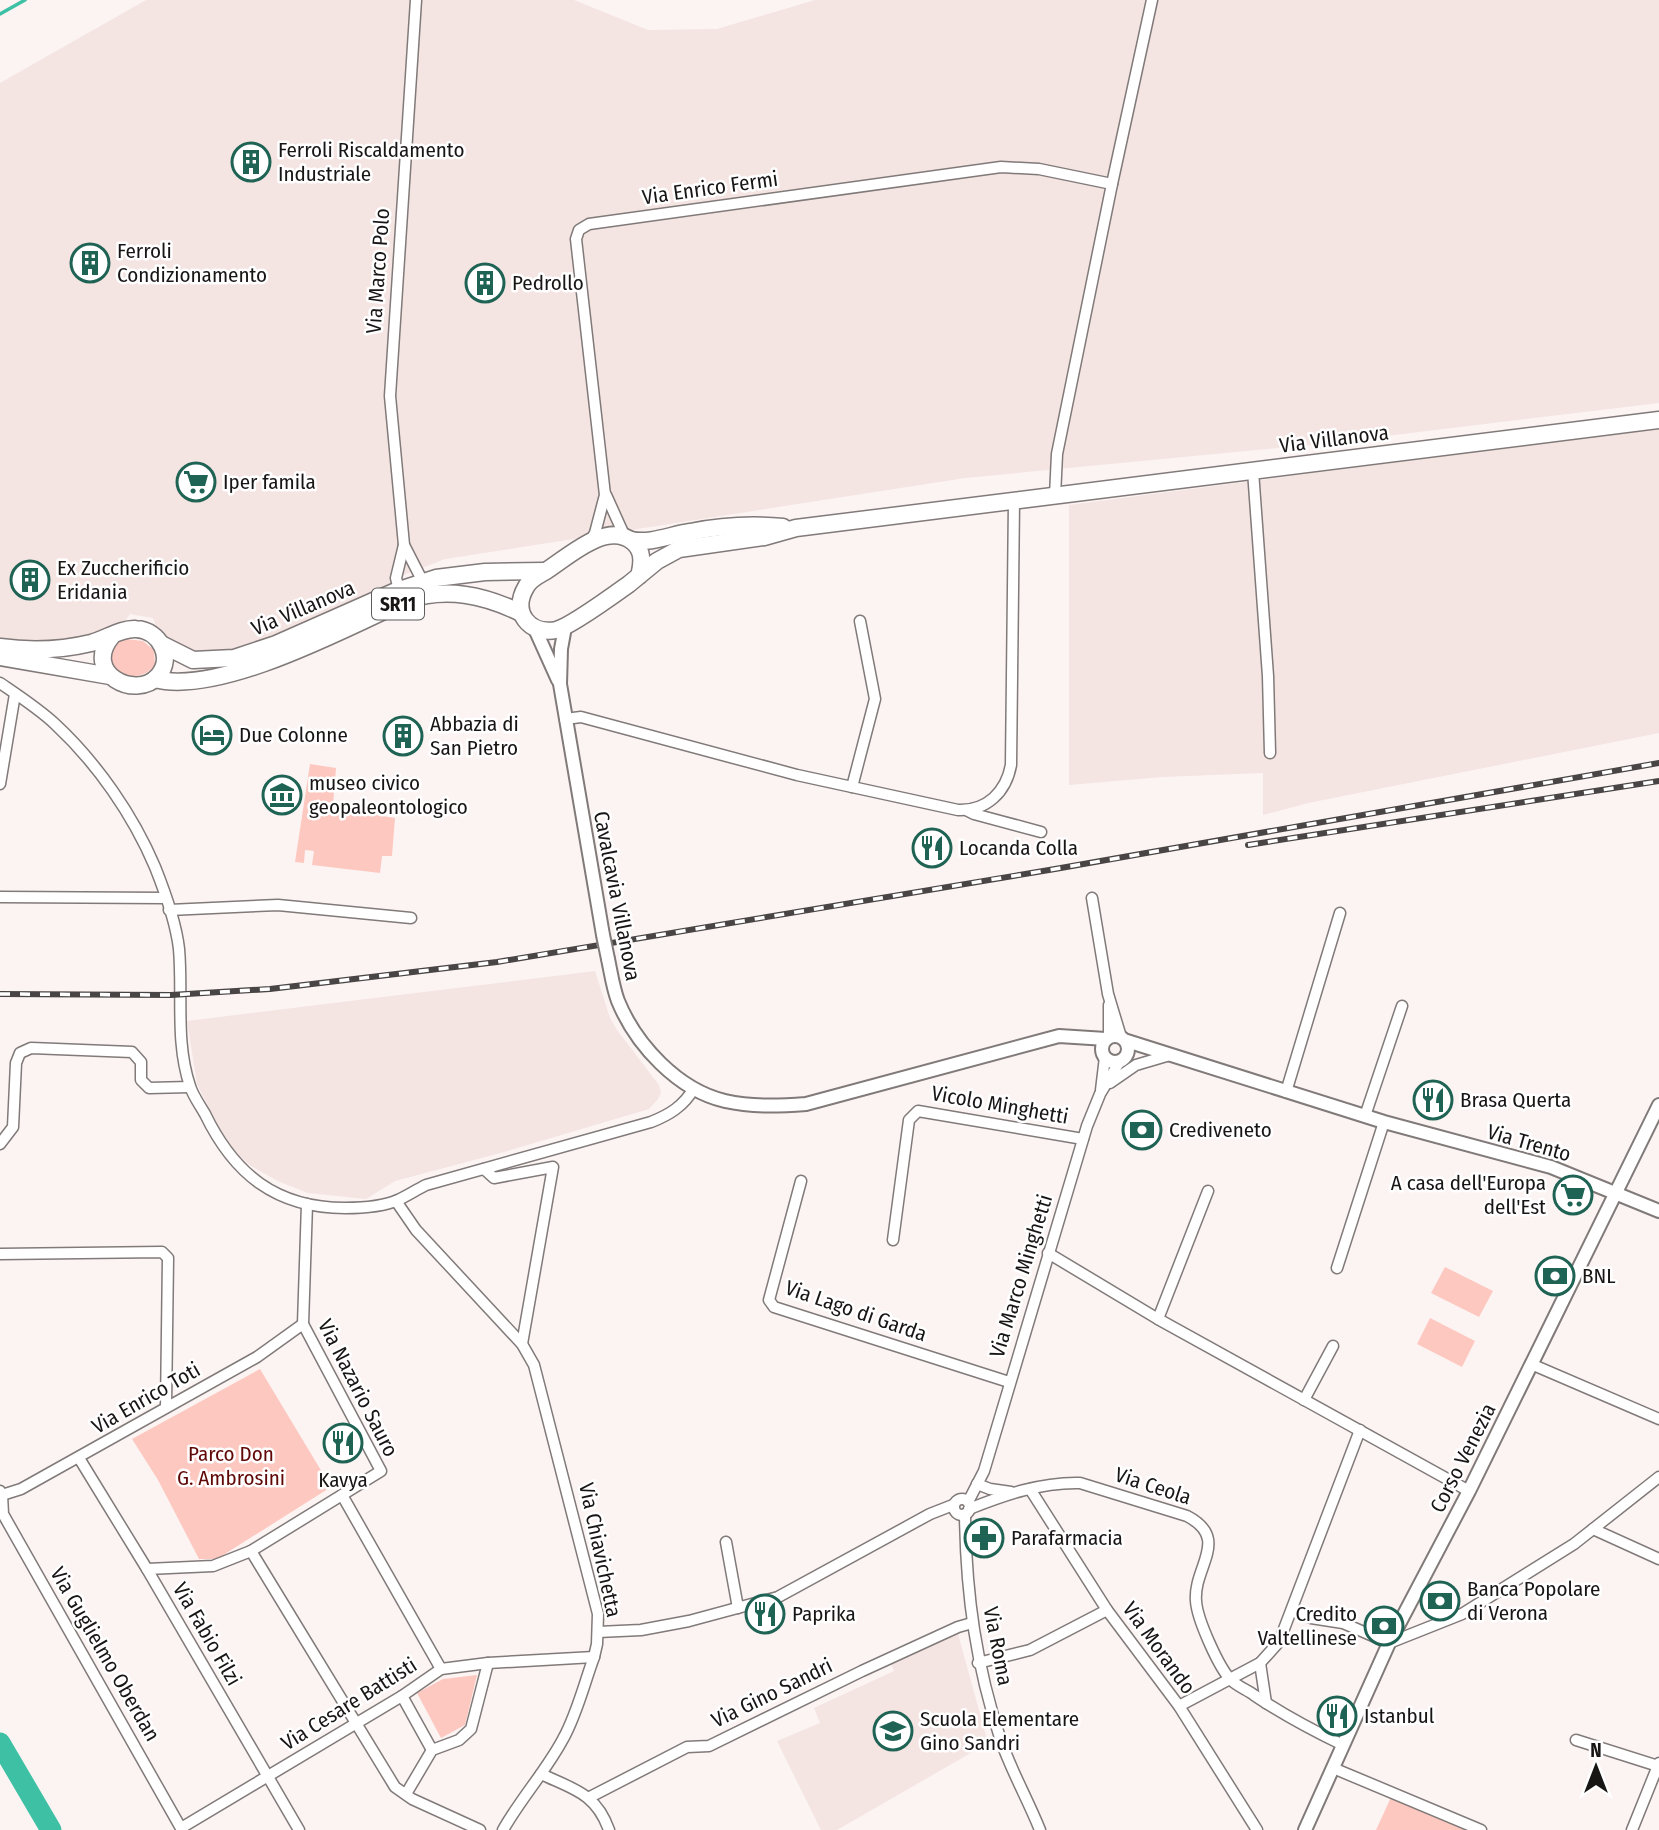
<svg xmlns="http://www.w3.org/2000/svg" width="1659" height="1830" viewBox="0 0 1659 1830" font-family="'Fira Sans Condensed',sans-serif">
<rect width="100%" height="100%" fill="#fcf4f3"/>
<!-- built -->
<g fill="#f4e4e2">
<polygon points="146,0 574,0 648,30 717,29 815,0 1659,0 1659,403 1320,444 965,478 445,559 396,578 395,587 227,654 196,654 167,639 156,626 153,618 130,614 125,621 115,629 97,635 43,644 0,641 0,83"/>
<polygon points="1659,428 1659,733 1308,803 1263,815 1263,773 1162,777 1069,785 1069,505"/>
<polygon points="595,971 610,1018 617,1030 659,1085 661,1093 658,1099 649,1109 504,1152 395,1181 366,1199 308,1193 280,1182 251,1166 235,1152 219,1128 197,1084 187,1021"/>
<polygon points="958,1634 988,1743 837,1830 821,1830 777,1741 820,1723 814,1708 894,1671 891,1663"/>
</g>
<!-- green -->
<g fill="#fdc8c0">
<path d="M126 639 143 641 154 650 155 665C138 687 100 675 115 643Z"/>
<polygon points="310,764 336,768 333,805 338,809 395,818 392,856 382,856 380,873 312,865 314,851 305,850 304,863 295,862"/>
<polygon points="1445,1267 1493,1291 1479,1317 1431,1293"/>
<polygon points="1430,1318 1475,1341 1462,1367 1417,1344"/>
<polygon points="260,1369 331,1487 217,1559 199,1559 158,1480 132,1439"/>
<polygon points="477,1675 465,1725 441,1738 417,1693 443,1679"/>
<polygon points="1392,1795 1474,1830 1376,1830"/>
</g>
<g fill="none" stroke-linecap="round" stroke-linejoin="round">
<!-- stream -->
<polyline stroke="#3ec0a5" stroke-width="3.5" points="0,14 25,0"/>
<!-- river -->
<polyline stroke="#3ec0a5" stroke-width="21" points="0,1743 51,1830"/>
<defs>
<g id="minor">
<polyline points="416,0 390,396 404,545 423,582"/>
<polyline points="1112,184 1152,0"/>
<polyline points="1253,471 1268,676 1270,753"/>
<polyline points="606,495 625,537"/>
<polyline points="590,542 595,533 605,495 576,239 579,230 589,224 1001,167 1039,169 1112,184 1057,454 1055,496"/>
<polyline points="399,590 396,578 404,545"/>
<path d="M0 683C19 696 39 709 55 724 97 763 133 815 155 867 165 892 176 922 179 949 183 994 175 1042 190 1086 193 1096 200 1105 205 1114 234 1174 276 1208 345 1208 362 1208 382 1207 398 1200 407 1196 416 1190 426 1185L651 1122C669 1115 684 1106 694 1088"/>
<path d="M565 719 581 717 797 775 958 810C987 811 1006 792 1011 765L1014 501"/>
<polyline points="0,784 15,694"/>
<polyline points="852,787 875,699 860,621"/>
<polyline points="968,811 974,814 1041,832"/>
<polyline points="0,897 165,898"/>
<polyline points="1092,898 1108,994 1121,1037"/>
<polyline points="169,910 278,905 411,918"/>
<polyline points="1109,1005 1109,1037"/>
<polyline points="1110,1083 1136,1065 1170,1055"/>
<polyline points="1101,1090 1105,1057"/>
<polyline points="1286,1092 1340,913"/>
<polyline points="1365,1116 1402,1006"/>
<polyline points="0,1144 13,1127 16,1063 20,1053 31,1048 132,1052 141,1062 141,1080 149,1088 190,1087"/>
<polyline points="484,1169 494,1178 553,1167 522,1344"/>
<polyline points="801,1181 769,1300 774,1307 1009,1382"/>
<path d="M396 1201 416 1230 522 1344 534 1365 598 1614 597 1644 594 1657C584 1684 577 1714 563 1739 546 1771 521 1798 503 1830"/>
<polyline points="307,1204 303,1324 381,1471 342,1495 441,1669"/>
<polyline points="893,1240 909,1120 918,1111 1083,1139"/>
<polyline points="1048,1253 1158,1319 1469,1491"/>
<polyline points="0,1254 162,1252 168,1258 166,1407"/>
<polyline points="1337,1268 1384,1122"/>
<polyline points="1158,1319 1208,1191"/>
<polyline points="1531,1364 1659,1419"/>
<polyline points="1304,1400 1333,1346"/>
<polyline points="79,1458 147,1569 299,1830"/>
<polyline points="977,1484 990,1489 1011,1492"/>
<polyline points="1030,1489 1107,1610 1179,1706 1257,1830"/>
<polyline points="0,1491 2,1495 3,1514 182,1830"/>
<polyline points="2,1495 21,1489 257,1357 303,1324"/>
<circle cx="962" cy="1507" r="8"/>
<polyline points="968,1502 984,1471 1087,1126 1100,1094 1120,1061"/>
<path d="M969 1509C1004 1495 1041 1482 1080 1483L1187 1516C1231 1539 1193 1567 1196 1601 1197 1619 1219 1668 1231 1680 1237 1686 1247 1690 1254 1695 1282 1714 1312 1730 1343 1745"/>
<path d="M965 1514C966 1595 976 1665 1001 1741 1012 1772 1028 1800 1040 1830"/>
<polyline points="1593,1529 1659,1559"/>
<polyline points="726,1542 738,1608"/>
<polyline points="251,1551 395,1787 412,1799 480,1830"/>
<polyline points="147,1569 213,1566 251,1551 342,1495"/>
<polyline points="1292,1611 1311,1618 1343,1623 1389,1643 1462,1614 1574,1544 1659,1477"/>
<polyline points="598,1632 641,1630 689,1621 778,1597 930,1514 953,1505"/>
<polyline points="978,1663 1030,1650 1107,1610"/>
<polyline points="1260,1663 1266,1703"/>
<polyline points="402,1696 432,1750"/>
<polyline points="1179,1706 1260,1663 1279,1642 1360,1430"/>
<polyline points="1576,1740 1658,1766"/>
<polyline points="1333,1768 1481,1830"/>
<path d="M541 1774C573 1789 596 1793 609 1830"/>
<polyline points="406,1794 432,1750 459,1740 471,1729 488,1663"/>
<polyline points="590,1797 687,1747 709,1746 862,1671 958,1627 972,1623"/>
<polyline points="181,1828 402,1696 441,1669 488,1663 594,1657"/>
<polyline points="1632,1830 1659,1763"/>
</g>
<g id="tertiary">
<polyline points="565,627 561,649 560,684 603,935"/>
<polyline points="535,629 558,680"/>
<path d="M608 959C611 973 613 988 618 1001 636 1045 678 1090 725 1101 752 1107 779 1106 806 1104L1059 1036 1106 1039"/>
<circle cx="1115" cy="1049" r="13"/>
<polyline points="1127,1041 1384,1122 1551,1167 1659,1211"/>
<polyline points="1305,1830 1389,1643 1469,1491 1659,1105"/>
</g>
<g id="primary">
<path d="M631 540C651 544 670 535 690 532 720 526 753 524 783 527"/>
<path d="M639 576C642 564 644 551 633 542 607 520 568 557 546 571 539 575 530 579 526 587 511 612 529 635 556 630 570 627 615 594 629 584L657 561 679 549 764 537 796 528 1659 420"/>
<polyline points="161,644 193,660 234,658 276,644 396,591 436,578 485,572 544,571"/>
<path d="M0 647C29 651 62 650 91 643 106 639 121 628 136 629 160 630 174 658 158 676 136 701 81 673 112 636"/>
<polyline points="0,657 110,676"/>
<path d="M155 679C219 696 346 628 407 600 447 587 484 595 521 613"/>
</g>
</defs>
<!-- minor casing -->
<use href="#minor" stroke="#807a79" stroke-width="13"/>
<!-- tertiary casing -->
<use href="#tertiary" stroke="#807a79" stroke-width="16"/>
<!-- primary casing -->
<use href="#primary" stroke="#807a79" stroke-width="19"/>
<!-- minor -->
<use href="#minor" stroke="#fff" stroke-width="10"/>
<!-- tertiary -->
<use href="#tertiary" stroke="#fff" stroke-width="12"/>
<!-- primary -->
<use href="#primary" stroke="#fff" stroke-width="16"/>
<defs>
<g id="rail">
<polyline points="1248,845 1659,781"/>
<polyline points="0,994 171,995 270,989 497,962 1055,869 1659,763"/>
</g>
</defs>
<!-- rail casing -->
<use href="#rail" stroke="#494545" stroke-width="6"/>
<!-- rail -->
<use href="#rail" stroke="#fff" stroke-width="3.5" stroke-dasharray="10" stroke-linecap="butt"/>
<defs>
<polyline id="tertiary-bridge" points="603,935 608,959"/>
</defs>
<!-- tertiary-bridge casing -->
<use href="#tertiary-bridge" stroke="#807a79" stroke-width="16" stroke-linecap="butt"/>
<!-- tertiary-bridge -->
<use href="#tertiary-bridge" stroke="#fff" stroke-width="12"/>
</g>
<!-- icons -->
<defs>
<symbol id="building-ring" viewBox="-11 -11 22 22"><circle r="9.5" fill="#fff" stroke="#1e6354" stroke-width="1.5"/><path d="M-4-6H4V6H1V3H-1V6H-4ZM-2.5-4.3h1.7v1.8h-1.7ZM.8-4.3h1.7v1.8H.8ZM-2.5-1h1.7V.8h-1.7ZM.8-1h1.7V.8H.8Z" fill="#1e6354"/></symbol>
<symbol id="supermarket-ring" viewBox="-11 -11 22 22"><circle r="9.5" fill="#fff" stroke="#1e6354" stroke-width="1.5"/><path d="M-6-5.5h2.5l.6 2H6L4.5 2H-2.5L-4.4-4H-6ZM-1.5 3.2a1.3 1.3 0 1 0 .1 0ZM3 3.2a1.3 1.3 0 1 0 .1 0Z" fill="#1e6354"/></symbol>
<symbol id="hotel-ring" viewBox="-11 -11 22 22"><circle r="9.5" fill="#fff" stroke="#1e6354" stroke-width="1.5"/><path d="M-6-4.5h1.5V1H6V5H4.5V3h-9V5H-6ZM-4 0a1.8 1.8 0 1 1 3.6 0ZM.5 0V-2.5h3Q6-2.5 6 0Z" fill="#1e6354"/></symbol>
<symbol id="museum-ring" viewBox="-11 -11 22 22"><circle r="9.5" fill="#fff" stroke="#1e6354" stroke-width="1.5"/><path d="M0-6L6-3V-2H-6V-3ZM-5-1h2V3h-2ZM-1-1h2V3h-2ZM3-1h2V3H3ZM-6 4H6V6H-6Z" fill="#1e6354"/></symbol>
<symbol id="restaurant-ring" viewBox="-11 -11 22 22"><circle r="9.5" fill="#fff" stroke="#1e6354" stroke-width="1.5"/><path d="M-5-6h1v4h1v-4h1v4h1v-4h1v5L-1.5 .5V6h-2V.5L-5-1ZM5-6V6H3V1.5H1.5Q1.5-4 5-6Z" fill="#1e6354"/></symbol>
<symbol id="bank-ring" viewBox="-11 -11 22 22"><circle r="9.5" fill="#fff" stroke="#1e6354" stroke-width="1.5"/><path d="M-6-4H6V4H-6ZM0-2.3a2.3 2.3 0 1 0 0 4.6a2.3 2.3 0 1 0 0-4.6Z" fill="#1e6354"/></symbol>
<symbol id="pharmacy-ring" viewBox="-11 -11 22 22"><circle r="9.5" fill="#fff" stroke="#1e6354" stroke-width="1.5"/><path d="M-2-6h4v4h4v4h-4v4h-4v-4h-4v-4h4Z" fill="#1e6354"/></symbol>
<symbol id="school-ring" viewBox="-11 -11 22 22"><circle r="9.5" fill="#fff" stroke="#1e6354" stroke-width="1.5"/><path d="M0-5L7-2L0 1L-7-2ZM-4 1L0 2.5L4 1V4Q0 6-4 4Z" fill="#1e6354"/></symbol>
</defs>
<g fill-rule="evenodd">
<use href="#building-ring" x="229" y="140" width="44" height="44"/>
<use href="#building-ring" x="68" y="241" width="44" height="44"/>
<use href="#building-ring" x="463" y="261" width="44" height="44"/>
<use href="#supermarket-ring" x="174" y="460" width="44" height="44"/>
<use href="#building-ring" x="8" y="558" width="44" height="44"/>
<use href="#hotel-ring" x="190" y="713" width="44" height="44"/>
<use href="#building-ring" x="381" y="714" width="44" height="44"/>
<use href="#museum-ring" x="260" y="773" width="44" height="44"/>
<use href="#restaurant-ring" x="910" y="826" width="44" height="44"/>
<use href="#restaurant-ring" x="1411" y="1078" width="44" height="44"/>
<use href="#bank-ring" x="1120" y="1108" width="44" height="44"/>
<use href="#supermarket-ring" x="1551" y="1173" width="44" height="44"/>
<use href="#bank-ring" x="1533" y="1254" width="44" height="44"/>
<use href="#restaurant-ring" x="321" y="1421" width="44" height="44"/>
<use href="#pharmacy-ring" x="962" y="1516" width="44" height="44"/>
<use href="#bank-ring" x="1418" y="1579" width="44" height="44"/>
<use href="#restaurant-ring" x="743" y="1592" width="44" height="44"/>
<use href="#bank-ring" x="1362" y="1604" width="44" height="44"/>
<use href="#restaurant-ring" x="1315" y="1694" width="44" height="44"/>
<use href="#school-ring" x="871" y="1709" width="44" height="44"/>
</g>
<g text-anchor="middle" stroke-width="5" stroke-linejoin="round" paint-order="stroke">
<!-- shield labels -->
<rect fill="#fff" stroke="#5d5b5b" stroke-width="2" x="372" y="588.5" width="52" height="31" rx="5"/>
<g font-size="19" font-weight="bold" fill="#181515">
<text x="398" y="611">SR11</text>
</g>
<!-- poi labels -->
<g font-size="21" fill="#181515" stroke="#fff" text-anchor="start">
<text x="278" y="157">Ferroli Riscaldamento<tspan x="278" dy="24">Industriale</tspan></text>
<text x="117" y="258">Ferroli<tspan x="117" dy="24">Condizionamento</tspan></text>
<text x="512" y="290">Pedrollo</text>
<text x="223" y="489">Iper famila</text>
<text x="57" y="575">Ex Zuccherificio<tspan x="57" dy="24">Eridania</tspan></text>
<text x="430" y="731">Abbazia di<tspan x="430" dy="24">San Pietro</tspan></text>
<text x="239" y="742">Due Colonne</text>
<text x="309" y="790">museo civico<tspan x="309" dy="24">geopaleontologico</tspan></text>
<text x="959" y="855">Locanda Colla</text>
<text x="1460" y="1107">Brasa Querta</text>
<text x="1169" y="1137">Crediveneto</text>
<text x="1546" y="1190" text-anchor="end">A casa dell'Europa<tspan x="1546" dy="24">dell'Est</tspan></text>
<text x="1582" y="1283">BNL</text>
<text x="343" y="1487" text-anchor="middle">Kavya</text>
<text x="1011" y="1545">Parafarmacia</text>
<text x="1467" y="1596">Banca Popolare<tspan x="1467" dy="24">di Verona</tspan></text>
<text x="792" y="1621">Paprika</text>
<text x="1357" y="1621" text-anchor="end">Credito<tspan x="1357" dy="24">Valtellinese</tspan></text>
<text x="1364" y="1723">Istanbul</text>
<text x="920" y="1726">Scuola Elementare<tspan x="920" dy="24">Gino Sandri</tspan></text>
</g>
<!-- street labels -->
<g font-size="21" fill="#181515" stroke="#fff">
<text transform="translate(710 188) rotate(-8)" y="7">Via Enrico Fermi</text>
<text transform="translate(378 271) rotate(-86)" y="7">Via Marco Polo</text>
<text transform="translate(1334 439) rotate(-7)" y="7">Via Villanova</text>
<text transform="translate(303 608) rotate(-23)" y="7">Via Villanova</text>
<text transform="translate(617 896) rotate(79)" y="7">Cavalcavia Villanova</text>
<text transform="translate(1000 1105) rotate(10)" y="7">Vicolo Minghetti</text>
<text transform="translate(1529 1143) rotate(16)" y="7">Via Trento</text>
<text transform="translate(1021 1276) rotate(-73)" y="7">Via Marco Minghetti</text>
<text transform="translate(856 1311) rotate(19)" y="7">Via Lago di Garda</text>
<text transform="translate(358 1388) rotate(63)" y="7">Via Nazario Sauro</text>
<text transform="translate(146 1398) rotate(-30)" y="7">Via Enrico Toti</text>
<text transform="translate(1463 1458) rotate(-63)" y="7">Corso Venezia</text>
<text transform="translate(1153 1486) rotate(18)" y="7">Via Ceola</text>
<text transform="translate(600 1550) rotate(78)" y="7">Via Chiavichetta</text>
<text transform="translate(207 1634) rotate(60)" y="7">Via Fabio Filzi</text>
<text transform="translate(998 1646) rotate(79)" y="7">Via Roma</text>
<text transform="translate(1159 1648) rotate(54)" y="7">Via Morando</text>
<text transform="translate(105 1654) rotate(60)" y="7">Via Guglielmo Oberdan</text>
<text transform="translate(772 1693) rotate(-26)" y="7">Via Gino Sandri</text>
<text transform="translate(349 1704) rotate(-32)" y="7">Via Cesare Battisti</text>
</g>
<!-- park labels -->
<g font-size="21" fill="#5f0806" stroke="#fff">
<text x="231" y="1461">Parco Don<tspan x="231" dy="24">G. Ambrosini</tspan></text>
</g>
</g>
<!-- north arrow -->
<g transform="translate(1596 1767)" stroke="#ffffff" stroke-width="5" paint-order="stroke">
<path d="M0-5L12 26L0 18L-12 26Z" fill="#181515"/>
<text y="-10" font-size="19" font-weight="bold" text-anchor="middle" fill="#181515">N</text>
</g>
</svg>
